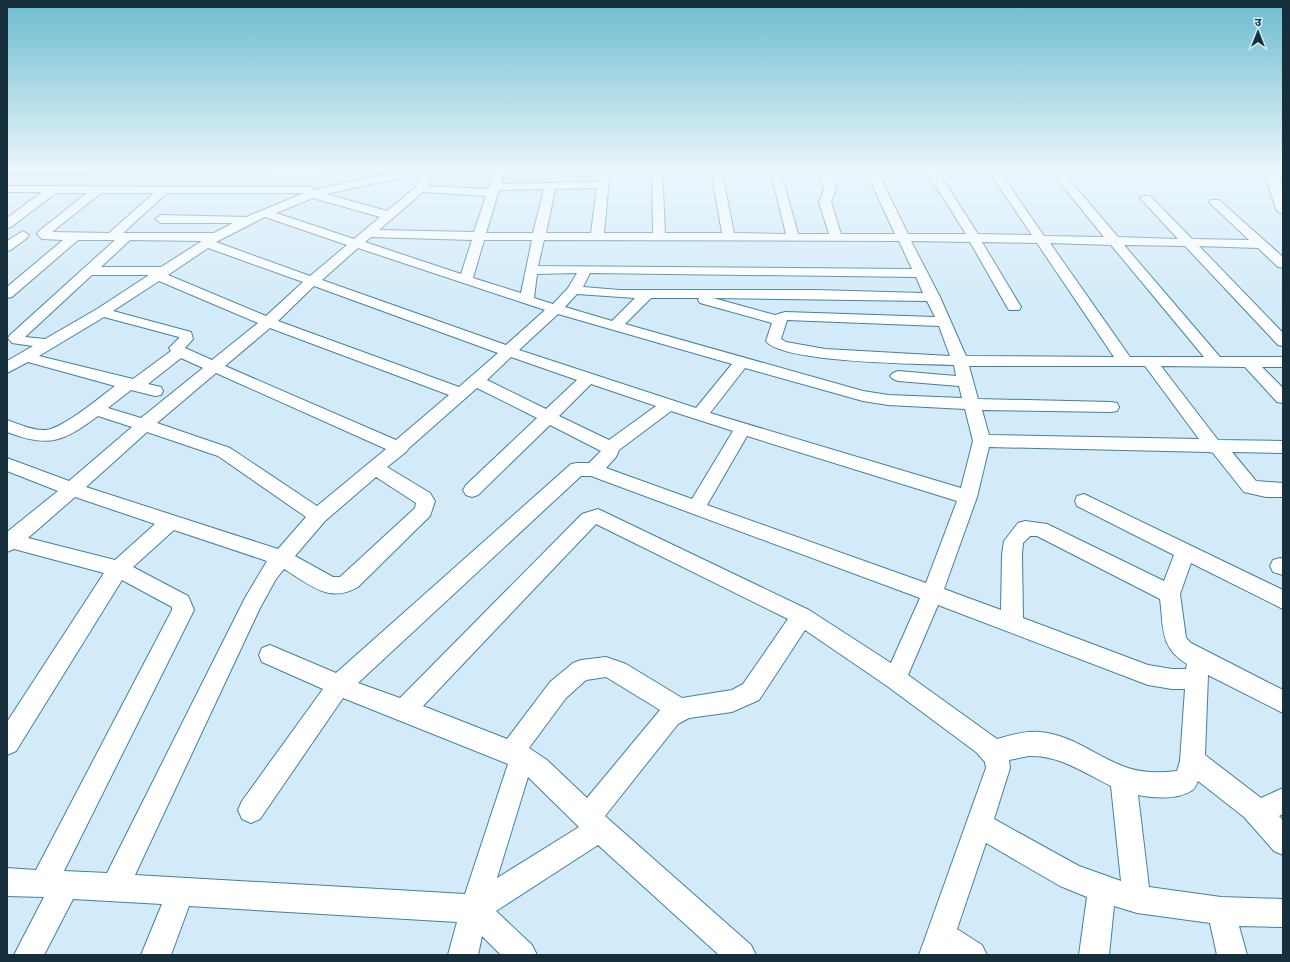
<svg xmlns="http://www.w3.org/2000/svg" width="1290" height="962" viewBox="0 0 1290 962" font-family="'Public Sans','Noto Sans Devanagari',sans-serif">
<rect width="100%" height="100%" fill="#d3ebf9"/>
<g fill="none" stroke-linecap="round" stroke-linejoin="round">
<defs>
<g id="street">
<polygon points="7,169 319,170 324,173 319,176 7,175"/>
<path d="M409 169H430L427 172 430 181 427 186 488 189 495 169H505L501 184 598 182 600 169H610L604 233H653L652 169H662L665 233H722L711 169H721L734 233 786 234 770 169H780L798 234H829L819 202 824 190 819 169H829L836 190 831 202 841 234H895L865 169H876L908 234H966L925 169H936L978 234 1032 235 987 169H998L1044 236 1104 237 1049 169H1060L1118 237 1178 239 1142 200 1140 198 1142 196H1150L1192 239 1249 240 1211 204 1209 202 1211 200H1219L1283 257V268L1278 267 1258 248 1199 246 1283 333V346L1278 345 1185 246 1124 245 1220 357H1283V367H1262L1283 388V403L1277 402 1245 367 1161 366 1218 440 1283 441V453L1232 452 1256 481 1283 483V497H1266L1244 492 1213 453 1209 452 989 447 977 497 944 589 1001 610 1002 555 1004 541 1018 523 1025 521 1047 524 1164 581 1174 555 1077 506 1075 501 1077 496 1084 494 1283 590V609L1191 563 1180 594 1186 638 1191 643 1283 690V713L1208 675 1205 755 1261 798 1283 788V814L1279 816 1283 820V855L1274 851 1244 817 1198 781C1196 785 1195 789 1191 791 1177 800 1153 798 1138 795L1149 887 1221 897 1283 899V927L1239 926 1247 955H1217L1210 923 1137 913 1114 906 1109 955H1079L1087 897 1060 886 986 843 957 929 982 945 987 955H919L986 768 985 762 976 752 887 686 805 630 759 700 732 712 689 718 678 724 605 816 751 945 756 955H719L598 845 496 911 532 945 537 955H501L482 936 478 955H448L457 922 189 906 171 955H141L162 904 73 899 44 955H14L44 897 7 896V868L36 870 172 610V607L122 580 16 751 7 755V722L104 573 14 549 7 552V532L58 491 7 471V458L69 481 132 427 98 416C63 442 49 448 7 432V420C19 424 33 431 46 430 64 428 100 397 115 386L28 362 7 373V361L33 346 12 343 8 338 10 335 115 240H78L12 297 7 298V287L63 240 42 239 37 234 39 231 87 193H56L11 227 7 228V218L42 192H7V186L310 187 315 190ZM417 174 420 181 416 187 387 211 326 194ZM597 188 591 233H546L555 189ZM544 189 533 233H486L499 190ZM423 192 486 196 474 232 379 230ZM101 193H154L109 233 52 232ZM167 193H304L246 217 161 215 155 219 161 223H233L214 233H123ZM313 198 380 217 354 239 276 213ZM265 217 347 245 310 276 216 242ZM371 237 472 240 461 274 365 242ZM130 240 202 241 161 267H101ZM484 240H532L521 293 473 278ZM544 240 899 241 912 269 538 266ZM911 241 970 242 1007 307 1009 310H1019L1021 307 982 242 1037 243 1114 357 966 356 940 297ZM1050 243 1111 245 1204 357H1130ZM208 248 303 282 266 316 168 275ZM358 248 545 310 506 345 322 280ZM577 273 568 288 553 304 534 298 537 274ZM590 273 916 277 923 293 816 290H620L583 287ZM92 275H149L97 309 45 339 25 337ZM159 281 258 323 212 360 185 348 193 339 191 332 113 311ZM314 286 498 353 459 387 278 321ZM577 294 635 298 612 321 565 307ZM651 298H699L698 300 700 303 772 323 766 341C781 363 923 364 954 365L956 376 898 371 893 373 890 376 893 379 898 381 959 386 962 398 888 395 863 391 625 324ZM713 298 927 301 935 317 785 312 775 315ZM558 314 732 364 696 408 519 350ZM104 317 179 337V338L169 348 171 351 133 379 39 356ZM787 320 939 326 950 356 825 349 786 342 781 339ZM270 328 449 395 396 440 225 366ZM511 357 577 380 546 409 487 380ZM181 358 203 368 141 418 108 408 131 390 155 396 161 395 163 391 161 387 148 384ZM969 366H1145L1199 439 989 435 982 410 1111 412 1117 411 1119 407 1117 403 1111 402 978 399ZM745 368 863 401 888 405 965 409 973 441 961 488 710 413ZM216 373 386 449 317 506 230 448 157 423ZM591 384 656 406 609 440 559 416ZM477 388 537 418 466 485 463 490 466 495 472 497 478 495 550 425 601 451 589 463H577L571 464 336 673 270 645 262 648 259 655 262 662 323 689 242 801 238 810 242 819 251 823 260 819 343 698 508 764 465 894 135 875 260 608 276 579 284 569C309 584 329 604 358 587L430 516 435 501 430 493 387 467 406 452 409 448ZM671 411 733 431 692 499 606 468 616 457 619 450ZM147 432 218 456 306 517 278 549 86 487ZM747 436 957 501 926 583 707 505ZM581 476H591L920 598 891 663 809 610 598 509 582 514 400 698 358 683ZM376 477 416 503 415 508 340 577H333L295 556 325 521ZM75 497 155 524 115 560 28 538ZM596 524 788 619 743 684 732 690 682 698 626 664 606 657 581 660 573 663 550 682 507 739 423 706ZM174 530 267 561 245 598 107 873 64 871 194 610 188 596 133 567ZM1030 536H1037L1160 599C1164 627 1159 647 1187 664L1186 669H1172L1148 665 1023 618 1022 555 1023 543ZM938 605 1148 685 1172 689H1185L1180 761 1177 771C1160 773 1143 773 1128 768 1098 758 1072 734 1039 732 1025 731 1011 735 997 739L908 675ZM606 677 660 710 587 798 547 760 529 748 566 698 586 680ZM1029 756C1060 755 1084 773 1111 786L1121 881 1079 866 994 819 1010 768 1009 760ZM528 777 579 827 497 878Z"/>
<polygon points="23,231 29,235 27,238 11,250 7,251 7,241"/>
<polygon points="1280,558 1283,559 1283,575 1273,572 1270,566 1273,560"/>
</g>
<polygon id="primary" points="1263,169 1276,169 1283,189 1283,213 1278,212 1276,209"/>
</defs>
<!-- street casing -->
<use href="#street" stroke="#4380a0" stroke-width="2"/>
<!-- primary casing -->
<use href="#primary" stroke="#4380a0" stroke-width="2"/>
<!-- street -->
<use href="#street" fill="#fff" fill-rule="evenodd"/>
<!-- primary -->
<use href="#primary" fill="#fff" fill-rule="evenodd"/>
</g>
<!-- sky -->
<linearGradient id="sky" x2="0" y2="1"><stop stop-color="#6bbcce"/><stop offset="0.56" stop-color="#ebf6fc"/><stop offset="1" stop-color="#ebf6fc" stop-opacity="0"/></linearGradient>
<rect width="1290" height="304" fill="url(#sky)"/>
<!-- border -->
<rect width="1290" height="962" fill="none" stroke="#152f3d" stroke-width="16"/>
<!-- north arrow -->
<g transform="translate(1258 32)" stroke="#d3ebf9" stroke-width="3" paint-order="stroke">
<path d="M0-3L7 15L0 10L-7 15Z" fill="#152f3d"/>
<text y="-6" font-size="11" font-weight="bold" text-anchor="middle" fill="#152f3d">उ</text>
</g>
</svg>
